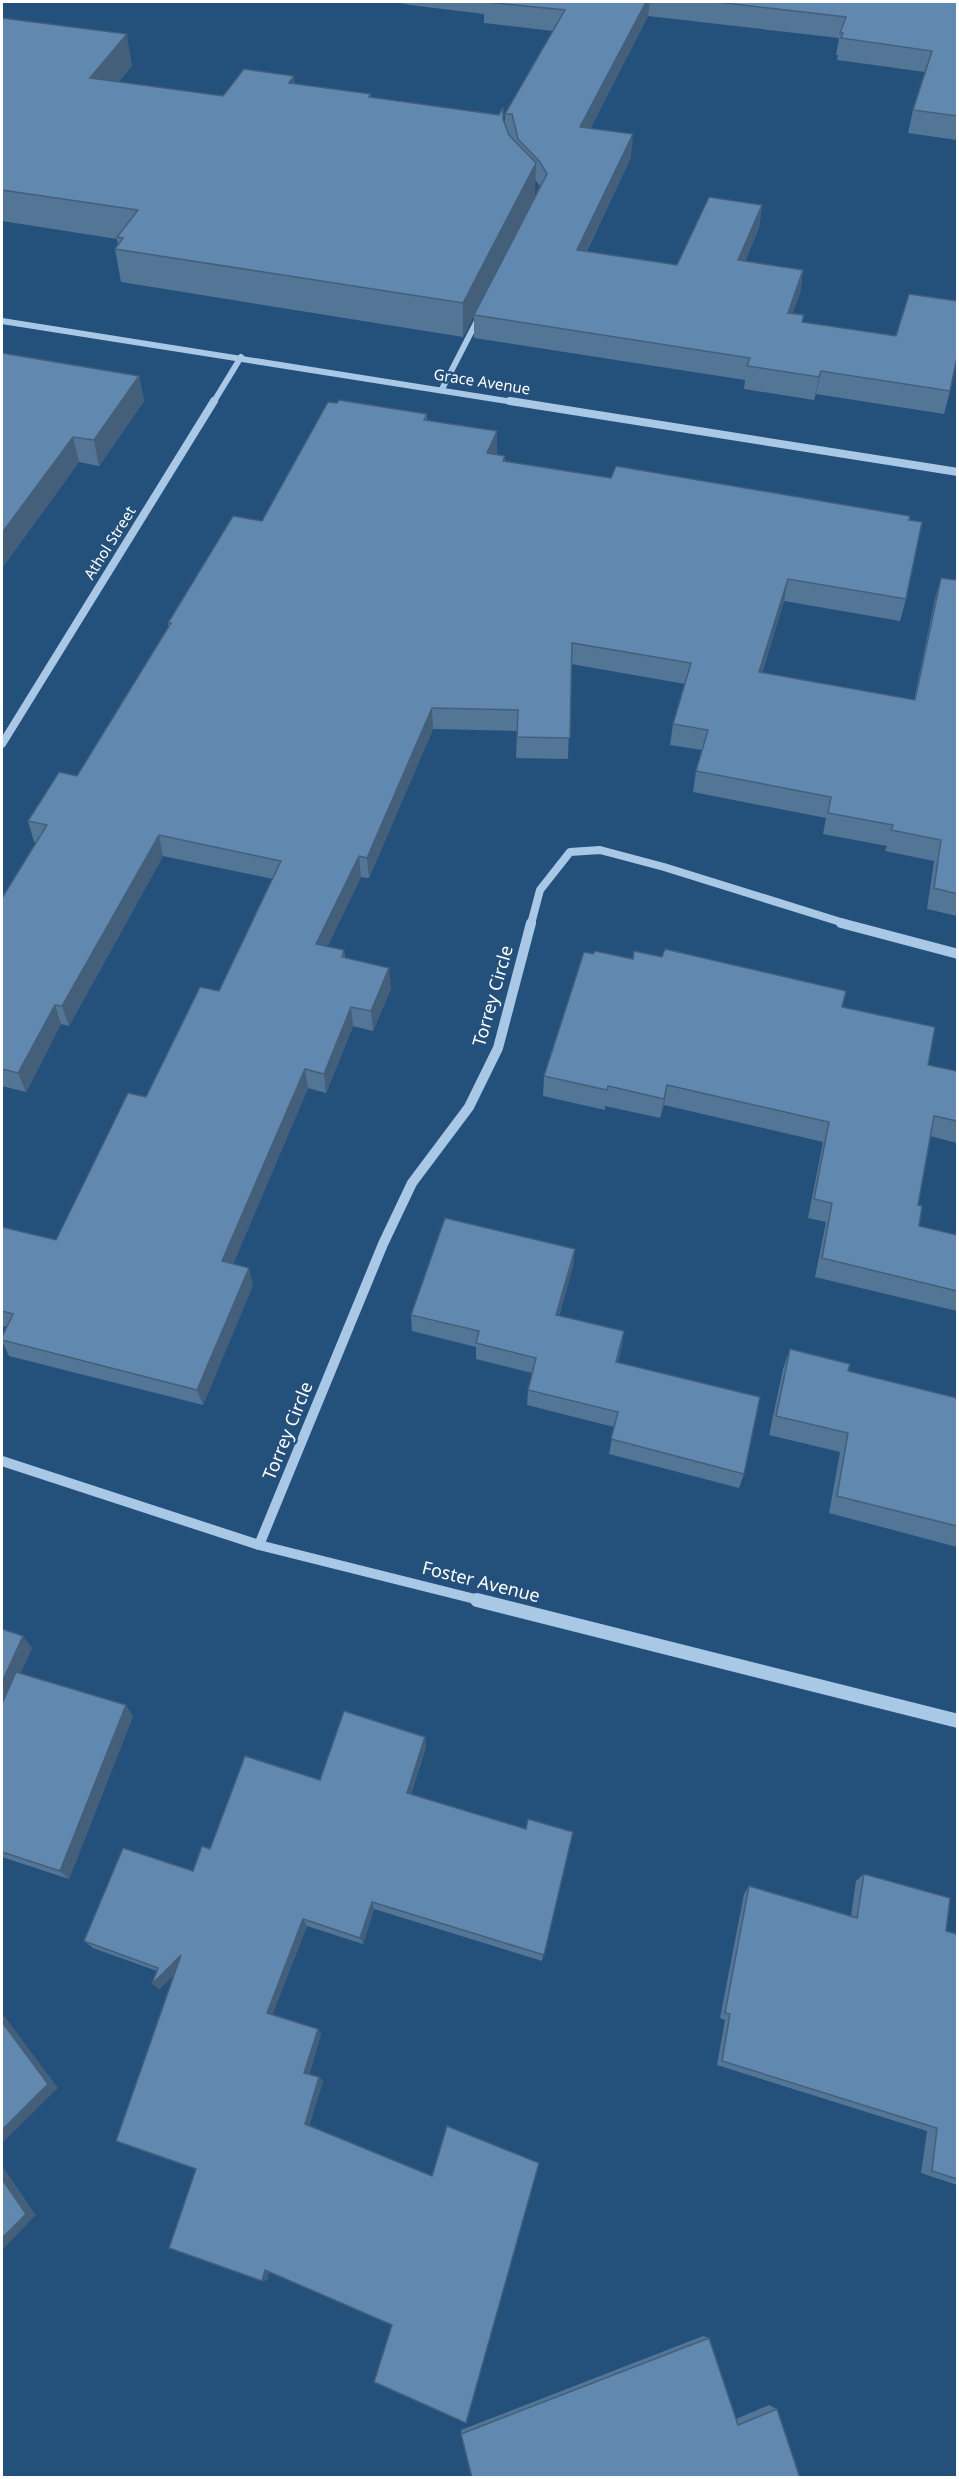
<svg xmlns="http://www.w3.org/2000/svg" width="959" height="2479" viewBox="0 0 959 2479" font-family="'Noto Sans',sans-serif">
<rect width="100%" height="100%" fill="#24507c"/>
<g fill="none" stroke-linecap="round" stroke-linejoin="round">
<!-- minor-far3 -->
<g stroke="#a9c8e5" stroke-width="6">
<polyline points="2,321 520,403"/>
<polyline points="442,389 480,315"/>
<polyline points="213,403 241,357"/>
</g>
<!-- minor-far2 -->
<g stroke="#a9c8e5" stroke-width="8">
<polyline points="510,401 958,472"/>
<polyline points="2,744 214,401"/>
<polyline points="531,924 540,890 570,852 600,850 664,867 847,924"/>
</g>
<!-- minor-far1 -->
<g stroke="#a9c8e5" stroke-width="10">
<polyline points="841,923 958,954"/>
<polyline points="2,1461 259,1545 483,1601"/>
<polyline points="259,1545 383,1244 412,1183 469,1107 498,1048 531,923"/>
</g>
<!-- minor -->
<polyline stroke="#a9c8e5" stroke-width="14" points="477,1600 958,1721"/>
</g>
<!-- wall -->
<g fill="#537596" fill-rule="evenodd">
<path d="M396 2H957V140L908 133 913 110 925 72 837 60 838 55H836L839 38 648 16 590 129 631 157 587 251 677 265 762 205 759 228 745 261 803 270 800 293 792 313 803 322 950 391 944 414 816 394 814 400 744 389 745 380 474 338V315L463 337 121 282 115 249 118 245 117 239 2 221V18L132 66 118 82 223 96 295 84 371 98 503 119 505 123V114L553 31 484 23V14L410 5ZM535 180 540 186 480 304 535 196Z"/>
<polygon points="2,353 139,376 144,401 99,466 79,462 2,568"/>
<polygon points="427,414 427,420 497,431 497,452 496,454 505,456 505,461 611,478 909,520 906,599 900,621 784,601 762,673 914,700 935,599 941,578 957,580 957,916 927,909 934,861 885,851 887,846 823,834 826,818 693,792 696,771 702,750 670,745 673,724 685,684 571,664 568,759 516,758 517,731 433,729 369,878 361,877 327,947 344,950 345,958 391,988 373,1031 353,1026 326,1093 308,1088 233,1264 253,1285 203,1405 9,1356 2,1341 2,1337 7,1327 2,1326 2,1227 56,1240 146,1097 219,991 273,879 163,856 69,1026 61,1024 26,1092 2,1086 2,898 36,842 34,842 28,821 77,776 168,627 168,623 262,521"/>
<polygon points="842,1007 928,1065 957,1071 957,1143 930,1136 918,1205 919,1226 957,1235 957,1311 815,1277 826,1222 808,1218 823,1142 664,1105 660,1118 605,1106 605,1110 543,1096 544,1076"/>
<polygon points="575,1249 573,1266 559,1316 622,1347 618,1362 744,1474 739,1488 609,1454 614,1427 527,1405 528,1390 532,1373 476,1359 476,1347 412,1331 411,1315"/>
<polygon points="790,1349 848,1371 957,1398 957,1547 829,1513 840,1452 769,1435 783,1369"/>
<polygon points="2,1629 32,1648 20,1673 133,1716 69,1879 2,1857"/>
<polygon points="425,1737 426,1747 411,1794 526,1829 573,1832 542,1961 374,1909 363,1944 307,1926 272,2015 318,2029 321,2034 309,2075 323,2081 309,2126 392,2325 269,2272 267,2280 262,2281 196,2169 174,1975 159,1989 157,1971 93,1948 84,1941 193,1871 210,1849 320,1780"/>
<polygon points="864,1874 946,1931 957,1934 957,2185 921,2173 927,2131 717,2065 725,2020 720,2018 744,1894 749,1886 851,1916 856,1881"/>
<polygon points="703,2336 709,2338 736,2419 769,2405 777,2409 800,2478 461,2434 461,2430"/>
</g>
<!-- shaded-wall -->
<g fill="#445f7a">
<polygon points="646,2 650,2 648,16 579,150 580,127"/>
<polygon points="127,34 132,66 95,110 90,78"/>
<polygon points="294,76 297,108 289,83"/>
<polygon points="633,134 631,157 576,273 577,250"/>
<polygon points="536,163 535,196 463,337 463,303"/>
<polygon points="762,205 759,228 735,283 738,260"/>
<polygon points="803,270 800,293 784,336 788,313"/>
<polygon points="821,371 816,394 814,400 819,377"/>
<polygon points="139,376 144,401 99,466 94,440"/>
<polygon points="497,431 497,452 487,475 487,453"/>
<polygon points="73,437 79,462 2,568 2,533"/>
<polygon points="788,579 784,601 755,693 759,672"/>
<polygon points="432,708 433,729 369,878 367,858"/>
<polygon points="159,835 163,856 69,1026 62,1006"/>
<polygon points="359,856 361,877 319,964 316,944"/>
<polygon points="389,968 391,988 373,1031 371,1011"/>
<polygon points="55,1005 61,1024 26,1092 18,1073"/>
<polygon points="351,1007 353,1026 326,1093 324,1074"/>
<polygon points="305,1069 308,1088 227,1278 222,1261"/>
<polygon points="667,1085 664,1105 660,1118 664,1099"/>
<polygon points="575,1249 573,1266 554,1331 556,1315"/>
<polygon points="249,1268 253,1285 203,1405 197,1390"/>
<polygon points="624,1331 622,1347 614,1377 616,1362"/>
<polygon points="23,1636 32,1648 2,1714 2,1682"/>
<polygon points="126,1705 133,1716 69,1879 60,1871"/>
<polygon points="425,1737 426,1747 408,1802 407,1793"/>
<polygon points="372,1902 374,1909 363,1944 360,1938"/>
<polygon points="303,1919 307,1926 271,2018 267,2013"/>
<polygon points="181,1955 187,1962 159,1989 152,1984"/>
<polygon points="2,2013 58,2088 2,2143"/>
<polygon points="318,2029 321,2034 308,2077 304,2073"/>
<polygon points="319,2077 323,2081 309,2127 305,2124"/>
<polygon points="2,2166 36,2215 2,2250"/>
<polygon points="265,2270 270,2270 267,2280 262,2281"/>
</g>
<!-- building -->
<g fill="#6188af" stroke="#445f7a" stroke-width="1.5">
<polygon points="486,2 646,2 580,127 633,134 577,250 677,265 709,197 762,205 738,260 803,270 788,313 804,315 802,322 896,336 909,294 957,301 957,357 950,391 821,371 819,377 747,366 750,358 474,315 547,174 540,162 518,139 512,114 505,114 565,10"/>
<polygon points="716,2 957,2 957,116 913,110 932,51 841,38 843,33 840,33 846,17"/>
<polygon points="2,18 127,34 90,78 223,96 244,69 294,76 289,83 371,94 369,97 499,115 503,107 503,119 509,135 536,163 463,303 115,249 123,238 117,237 138,210 2,190"/>
<polygon points="2,353 139,376 94,440 73,437 2,533"/>
<polygon points="339,400 427,414 424,420 497,431 487,453 505,456 503,461 611,478 616,466 910,516 909,520 922,522 906,599 788,579 759,672 915,700 941,578 957,580 957,894 934,888 941,840 891,830 893,825 828,813 831,797 696,771 708,730 673,724 691,663 572,643 570,738 517,737 518,710 432,708 367,858 359,856 316,944 344,950 342,957 389,968 371,1011 351,1007 324,1074 305,1069 222,1261 249,1268 197,1390 2,1340 2,1337 13,1314 2,1311 2,1227 56,1240 128,1093 146,1097 200,987 219,991 281,861 159,835 62,1006 55,1005 18,1073 2,1069 2,898 47,825 28,821 59,772 77,776 171,623 168,623 233,516 262,521 328,402 337,403"/>
<polygon points="665,949 846,991 842,1007 935,1027 928,1065 957,1071 957,1121 934,1116 918,1205 922,1206 919,1226 957,1235 957,1291 822,1258 832,1203 814,1199 829,1122 667,1085 664,1099 608,1086 607,1090 544,1076 584,952 593,954 595,951 633,959 634,951 662,957"/>
<polygon points="445,1218 575,1249 556,1315 624,1331 616,1362 760,1397 744,1474 611,1439 618,1412 528,1390 536,1358 476,1343 479,1331 411,1315"/>
<polygon points="790,1349 850,1364 848,1371 957,1398 957,1526 837,1496 848,1433 776,1416"/>
<polygon points="2,1629 23,1636 2,1682"/>
<polygon points="16,1672 126,1705 60,1871 2,1852 2,1704"/>
<polygon points="344,1711 425,1737 407,1793 526,1829 528,1819 573,1832 544,1955 372,1902 360,1938 303,1919 267,2013 318,2029 304,2073 319,2077 305,2124 432,2176 447,2126 539,2163 466,2423 374,2382 392,2325 265,2270 262,2281 169,2248 196,2169 116,2141 181,1955 152,1984 158,1968 84,1941 123,1848 193,1871 202,1846 210,1849 245,1756 320,1780"/>
<polygon points="864,1874 950,1898 946,1931 957,1934 957,2179 932,2171 937,2128 722,2061 730,2014 725,2013 749,1886 857,1918"/>
<polygon points="2,2022 48,2084 2,2130"/>
<polygon points="2,2179 26,2214 2,2238"/>
<polygon points="709,2338 738,2425 777,2409 800,2478 472,2478 461,2434"/>
</g>
<g text-anchor="middle" stroke-width="5" stroke-linejoin="round" paint-order="stroke">
<!-- far-street labels -->
<g font-size="15" fill="#fff" stroke="#24507c">
<text transform="translate(482 382) rotate(9)" y="5">Grace Avenue</text>
<text transform="translate(110 543) rotate(-58)" y="5">Athol Street</text>
</g>
<!-- street labels -->
<g font-size="18" fill="#fff" stroke="#24507c">
<text transform="translate(493 996) rotate(-74)" y="6">Torrey Circle</text>
<text transform="translate(288 1431) rotate(-68)" y="6">Torrey Circle</text>
<text transform="translate(481 1582) rotate(14)" y="6">Foster Avenue</text>
</g>
</g>
<!-- border -->
<rect width="959" height="2479" fill="none" stroke="#ffffff" stroke-width="6"/>
</svg>
